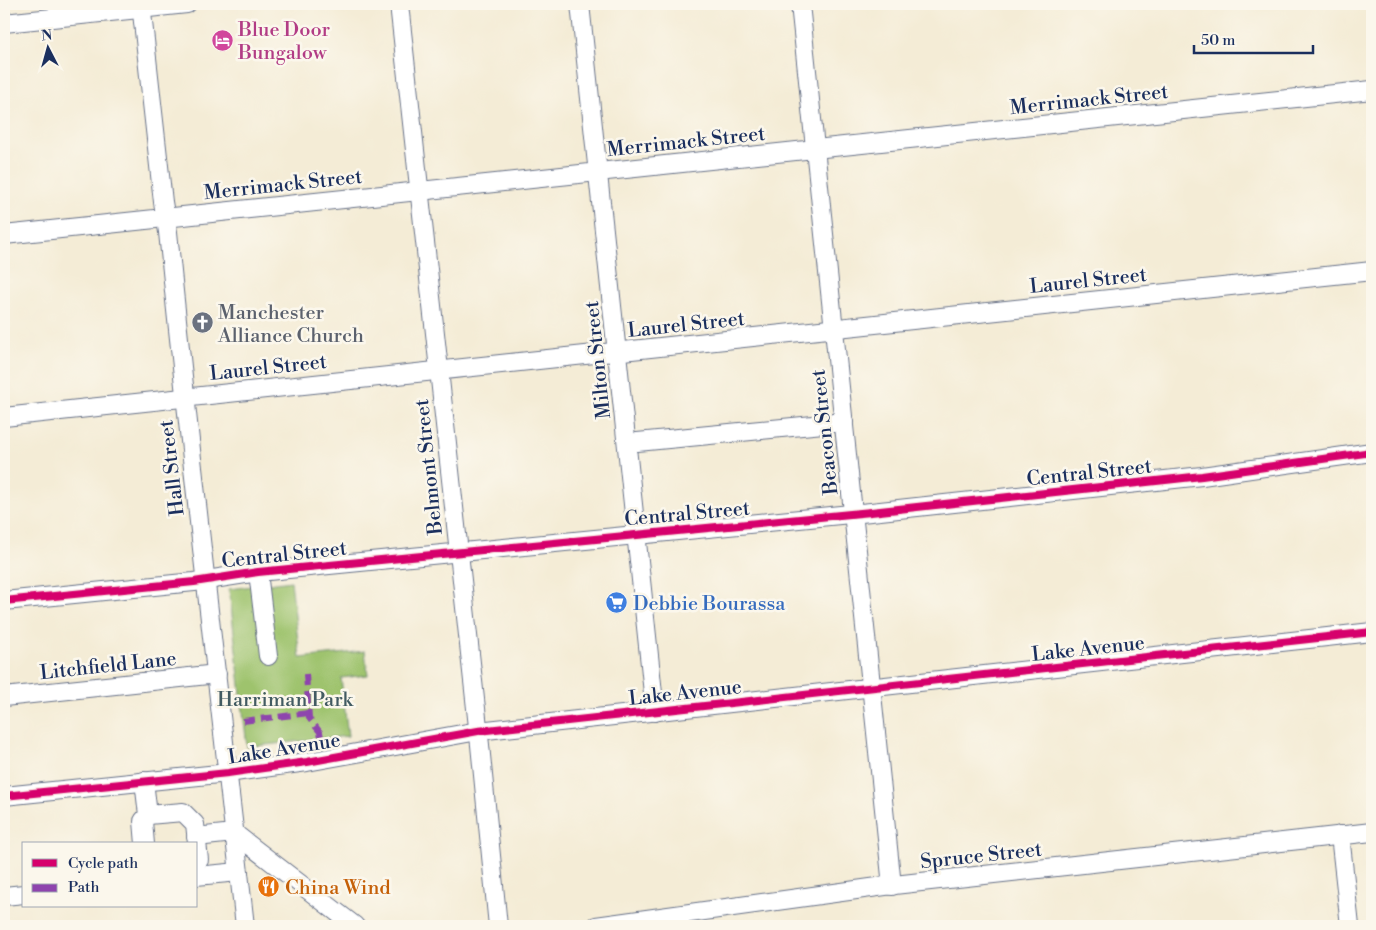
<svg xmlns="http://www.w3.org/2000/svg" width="1376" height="930" viewBox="0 0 1376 930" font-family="'Libre Bodoni',serif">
<rect width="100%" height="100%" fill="#fbf7ec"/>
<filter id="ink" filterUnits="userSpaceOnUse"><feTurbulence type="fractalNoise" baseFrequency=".02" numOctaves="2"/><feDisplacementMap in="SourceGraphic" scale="10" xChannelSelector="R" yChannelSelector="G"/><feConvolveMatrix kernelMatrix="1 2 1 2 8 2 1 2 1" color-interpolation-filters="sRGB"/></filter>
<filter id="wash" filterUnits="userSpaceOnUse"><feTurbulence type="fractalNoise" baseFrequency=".0096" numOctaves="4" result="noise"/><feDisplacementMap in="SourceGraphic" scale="20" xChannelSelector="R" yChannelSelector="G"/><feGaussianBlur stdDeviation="1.12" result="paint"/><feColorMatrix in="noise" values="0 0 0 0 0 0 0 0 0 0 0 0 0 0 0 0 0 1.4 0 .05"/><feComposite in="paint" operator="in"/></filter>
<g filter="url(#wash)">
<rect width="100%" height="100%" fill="#f4ecd6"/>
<!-- green -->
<polygon fill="#9ec36d" stroke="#5c7966" points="291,581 300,658 365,651 368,675 341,678 348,736 247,747 229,589"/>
</g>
<g filter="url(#ink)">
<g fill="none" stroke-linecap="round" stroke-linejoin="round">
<defs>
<g id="minor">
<path d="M141 4 163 202 168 232C191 464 219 695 245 926"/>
<polyline points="399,4 480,745 498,926"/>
<polyline points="580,4 655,712"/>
<polyline points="800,4 892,886"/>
<polyline points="4,23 187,4"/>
<polyline points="4,235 1372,90"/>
<polyline points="4,417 1372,271"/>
<polyline points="627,443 844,422"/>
<polyline points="258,572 268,656"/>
<polyline points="4,601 194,582 258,572 871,512 1202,476 1372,452"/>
<polyline points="4,697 217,674"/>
<polyline points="144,781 148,815 143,821 145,844"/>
<polyline points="4,796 228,773 307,762 478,731 1372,632"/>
<polyline points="148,815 183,812 195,824 199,860 196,860"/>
<polyline points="234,833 355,926"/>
<polyline points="1340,835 1350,926"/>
<polyline points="196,837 234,833"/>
<polyline points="196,876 239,872"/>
<polyline points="4,896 24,894"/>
<polyline points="596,926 885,886 1372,832"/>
</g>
</defs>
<!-- minor casing -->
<use href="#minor" stroke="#677188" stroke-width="20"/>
<!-- minor -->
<use href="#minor" stroke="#fff" stroke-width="18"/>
<!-- quiet -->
<g stroke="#8e44ad" stroke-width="6" stroke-dasharray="12 6" stroke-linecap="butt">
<polyline points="306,674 309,718 320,732 322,742"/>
<polyline points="243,721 309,713"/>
</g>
<defs>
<g id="cycleway">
<polyline points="4,601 194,582 258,572 871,512 1202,476 1372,452"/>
<polyline points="4,796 228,773 307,762 478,731 1372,632"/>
</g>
</defs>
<!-- cycleway casing -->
<use href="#cycleway" stroke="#fbf7ec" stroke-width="11"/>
<!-- cycleway -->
<use href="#cycleway" stroke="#d6006c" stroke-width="8"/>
</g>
</g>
<!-- icons -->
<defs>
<symbol id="hotel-disc" viewBox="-11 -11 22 22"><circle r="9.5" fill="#d1479c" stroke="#fbf7ec"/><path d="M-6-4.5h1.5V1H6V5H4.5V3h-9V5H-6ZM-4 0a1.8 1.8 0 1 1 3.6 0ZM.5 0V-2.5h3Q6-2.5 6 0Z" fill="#fff"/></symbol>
<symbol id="church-disc" viewBox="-11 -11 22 22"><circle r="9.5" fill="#6b7280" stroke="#fbf7ec"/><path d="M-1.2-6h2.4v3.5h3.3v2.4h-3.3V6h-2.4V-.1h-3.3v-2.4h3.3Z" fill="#fff"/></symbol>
<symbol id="supermarket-disc" viewBox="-11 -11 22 22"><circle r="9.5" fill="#3f7fe0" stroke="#fbf7ec"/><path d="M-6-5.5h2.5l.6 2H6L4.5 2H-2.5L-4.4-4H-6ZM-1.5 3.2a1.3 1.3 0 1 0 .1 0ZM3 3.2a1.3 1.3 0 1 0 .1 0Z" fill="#fff"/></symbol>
<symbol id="restaurant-disc" viewBox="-11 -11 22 22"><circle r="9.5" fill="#e8710a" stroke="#fbf7ec"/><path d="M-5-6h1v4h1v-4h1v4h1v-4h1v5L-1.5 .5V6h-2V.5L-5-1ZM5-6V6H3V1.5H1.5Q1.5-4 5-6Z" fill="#fff"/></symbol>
</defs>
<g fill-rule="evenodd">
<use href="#hotel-disc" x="210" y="28" width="25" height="25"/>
<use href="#church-disc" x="190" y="310" width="25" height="25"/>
<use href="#supermarket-disc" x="604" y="590" width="25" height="25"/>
<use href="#restaurant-disc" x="256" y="874" width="25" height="25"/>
</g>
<g text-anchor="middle" stroke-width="5" stroke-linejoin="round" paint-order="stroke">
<!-- hotel labels -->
<g font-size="20" fill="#b23c85" stroke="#fbf7ec" text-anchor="start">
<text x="238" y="36">Blue Door<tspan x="238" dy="23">Bungalow</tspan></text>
</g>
<!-- street labels -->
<g font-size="20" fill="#1b2f5e" stroke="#fbf7ec">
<text transform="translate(1089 99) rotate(-6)" y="7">Merrimack Street</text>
<text transform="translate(686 141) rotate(-6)" y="7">Merrimack Street</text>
<text transform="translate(283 184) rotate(-6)" y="7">Merrimack Street</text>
<text transform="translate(1088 280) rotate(-6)" y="7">Laurel Street</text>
<text transform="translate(686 324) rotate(-6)" y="7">Laurel Street</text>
<text transform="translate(597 360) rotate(-96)" y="7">Milton Street</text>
<text transform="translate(268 367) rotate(-6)" y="7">Laurel Street</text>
<text transform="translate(824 432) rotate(-96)" y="7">Beacon Street</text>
<text transform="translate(428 467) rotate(-96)" y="7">Belmont Street</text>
<text transform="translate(171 468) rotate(-97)" y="7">Hall Street</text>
<text transform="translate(1089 472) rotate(-6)" y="7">Central Street</text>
<text transform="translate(687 513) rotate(-5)" y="7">Central Street</text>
<text transform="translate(284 554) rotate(-6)" y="7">Central Street</text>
<text transform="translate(1088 648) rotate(-6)" y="7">Lake Avenue</text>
<text transform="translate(108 665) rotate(-6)" y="7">Litchfield Lane</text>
<text transform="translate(685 692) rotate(-6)" y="7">Lake Avenue</text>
<text transform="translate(284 748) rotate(-9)" y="7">Lake Avenue</text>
<text transform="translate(981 855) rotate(-6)" y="7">Spruce Street</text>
</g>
<!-- worship labels -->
<g font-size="20" fill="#5b616d" stroke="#fbf7ec" text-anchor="start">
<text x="218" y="319">Manchester<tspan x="218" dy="23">Alliance Church</tspan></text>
</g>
<!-- shop labels -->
<g font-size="20" fill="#366cbe" stroke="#fbf7ec" text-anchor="start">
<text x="633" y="610">Debbie Bourassa</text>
</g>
<!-- park labels -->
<g font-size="20" fill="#425b62" stroke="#fbf7ec">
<text x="285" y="706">Harriman Park</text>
</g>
<!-- food labels -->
<g font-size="20" fill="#c56008" stroke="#fbf7ec" text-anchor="start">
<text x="285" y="894">China Wind</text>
</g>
</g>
<!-- margin -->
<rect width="1376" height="930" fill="none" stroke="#fbf7ec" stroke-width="20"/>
<!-- legend -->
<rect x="22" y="842" width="175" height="65" fill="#fbf7ec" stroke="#a1a7b3"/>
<rect x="32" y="859" width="25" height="8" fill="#d6006c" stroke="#a1a7b3"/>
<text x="68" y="868" font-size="15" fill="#1b2f5e">Cycle path</text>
<rect x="32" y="884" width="25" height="8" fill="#8e44ad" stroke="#a1a7b3"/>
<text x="68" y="892" font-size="15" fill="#1b2f5e">Path</text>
<!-- north arrow -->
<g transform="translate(48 48) rotate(354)" stroke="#fbf7ec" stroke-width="4" paint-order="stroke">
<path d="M0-4L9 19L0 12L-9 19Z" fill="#1b2f5e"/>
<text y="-8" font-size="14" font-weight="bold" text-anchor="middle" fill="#1b2f5e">N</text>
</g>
<!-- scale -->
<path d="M1194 45v8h119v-8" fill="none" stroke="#1b2f5e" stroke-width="2.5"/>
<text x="1201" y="45" font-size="15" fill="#1b2f5e" stroke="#fbf7ec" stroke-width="4" paint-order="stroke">50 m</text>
</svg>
